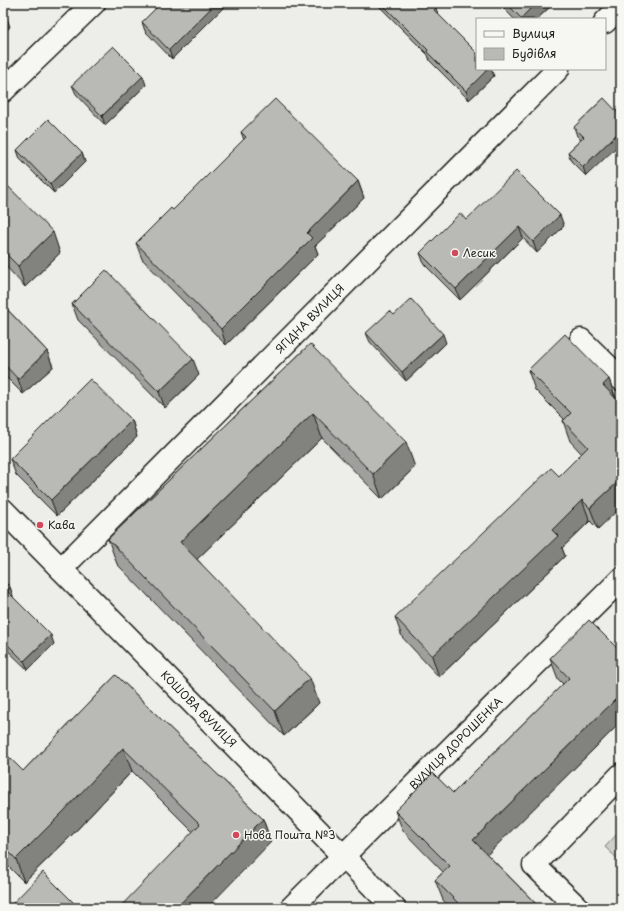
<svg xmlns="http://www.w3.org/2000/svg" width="624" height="911" viewBox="0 0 624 911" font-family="'Playpen Sans',sans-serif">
<rect width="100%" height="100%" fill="#edede9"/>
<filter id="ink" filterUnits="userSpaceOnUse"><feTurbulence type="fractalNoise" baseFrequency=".025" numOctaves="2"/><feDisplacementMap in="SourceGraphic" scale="8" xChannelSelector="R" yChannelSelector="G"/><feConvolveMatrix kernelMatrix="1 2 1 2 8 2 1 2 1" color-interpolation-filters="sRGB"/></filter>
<g filter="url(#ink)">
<!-- green -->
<polygon fill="#cececb" stroke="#757574" points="621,830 621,862 605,847"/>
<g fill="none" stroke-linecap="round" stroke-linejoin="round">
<defs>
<g id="minor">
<polyline points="605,22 621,6"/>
<polyline points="3,91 94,3"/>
<polyline points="581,340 621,379"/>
<path id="s1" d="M3 510 394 908"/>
<path id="s2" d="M61 569 558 69"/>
<path id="s3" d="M291 908 621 579"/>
<polyline points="578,908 534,865 621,775"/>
</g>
</defs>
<!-- minor casing -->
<use href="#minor" stroke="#1c1c1c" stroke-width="25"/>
<!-- minor -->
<use href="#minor" stroke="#f6f6f2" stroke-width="22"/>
</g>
<!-- wall -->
<g fill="#9f9f9d" stroke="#1c1c1c">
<polygon points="154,3 228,3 172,59 145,31 142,22 156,8"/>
<polygon points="376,3 430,3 436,8 438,14 494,76 469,100 430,61 428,55"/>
<polygon points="499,3 554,3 537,19 514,19"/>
<polygon points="72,85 146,85 105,125 76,94"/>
<polygon points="604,98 586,176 571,161 568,152 581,140 577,136 574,127"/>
<polygon points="241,132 358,181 364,198 315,246 318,254 226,345 142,259 136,243 173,210 244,140"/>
<polygon points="17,150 82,153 85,162 54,193 20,159"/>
<polygon points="3,181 60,253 25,287 3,263"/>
<polygon points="466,220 564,226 537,253 523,238 460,300 424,264 420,253"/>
<polygon points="72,304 199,375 165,408 78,320"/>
<polygon points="3,305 47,351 53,367 23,394 3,374"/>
<polygon points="394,315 446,343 406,381 370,342 366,333"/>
<polygon points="310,344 415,467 382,499 322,438 197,559 319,703 284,736 117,564 108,539"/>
<polygon points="528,370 609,379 616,398 598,529 590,521 562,548 565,556 439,677 402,637 395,617 559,476 582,454 570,441 563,421 564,419 535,390"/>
<polygon points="132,420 137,437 57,516 16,475 10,459"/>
<polygon points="3,580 10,587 13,596 13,597 54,644 28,670 3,646"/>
<polygon points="621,652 621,722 487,854 540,908 450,908 443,900 435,880 443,872 403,831 395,811 453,793 563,684 558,679 550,658"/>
<polygon points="116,675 263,819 271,842 193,832 132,771 72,835 24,882 3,861 3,752 23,771"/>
</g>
<!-- shaded-wall -->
<g fill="#82827f" stroke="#1c1c1c">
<polygon points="216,3 228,3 172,59 169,50"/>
<polygon points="536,3 554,3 537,19 521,19 521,18"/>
<polygon points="7,18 10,27 3,34 3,21"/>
<polygon points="488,69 491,69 494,76 469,100 466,91"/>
<polygon points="143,76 146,85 105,125 102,116"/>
<polygon points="621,130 621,143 586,176 583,167"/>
<polygon points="82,153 85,162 54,193 50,184"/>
<polygon points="358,181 364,198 315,246 318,254 226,345 221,329 307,233"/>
<polygon points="560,215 564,226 537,253 533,242"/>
<polygon points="519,227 523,238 460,300 456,289"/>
<polygon points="53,232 60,253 25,287 18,266"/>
<polygon points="443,334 446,343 406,381 402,372"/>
<polygon points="47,351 53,367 23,394 18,379"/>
<polygon points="193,359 199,375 165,408 159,392"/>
<polygon points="609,379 616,400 603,385"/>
<polygon points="313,413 322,438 189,567 180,542"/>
<polygon points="132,420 137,437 57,516 51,500"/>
<polygon points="406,442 415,467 382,499 373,474"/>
<polygon points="621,479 621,507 598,529 590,508"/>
<polygon points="582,500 590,521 562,548 565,556 439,677 432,656 552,530"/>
<polygon points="10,587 13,596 10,600 7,591"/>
<polygon points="51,635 54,644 28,670 24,661"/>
<polygon points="310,678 319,703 284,736 275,711"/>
<polygon points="616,699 621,713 621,722 481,861 473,840"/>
<polygon points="123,748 132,771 72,835 24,882 16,859"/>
<polygon points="263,819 271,842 207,908 176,908"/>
</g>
<!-- building -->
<g fill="#b9b9b6" stroke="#1c1c1c">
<polygon points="155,3 216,3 169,50 142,22 158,6"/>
<polygon points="381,3 430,3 436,8 434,10 477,53 477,69 488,69 466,91 427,52 428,50"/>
<polygon points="506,3 536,3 521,18"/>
<polygon points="3,14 7,18 3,21"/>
<polygon points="113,46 143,76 102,116 72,85"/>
<polygon points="604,98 621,116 621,130 583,167 568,152 584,137 574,127"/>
<polygon points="275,99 358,181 307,233 312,238 221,329 136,243 171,208 173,210 246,137 241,132"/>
<polygon points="48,119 82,153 50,184 17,150"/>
<polygon points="516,171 560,215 533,242 519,227 456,289 420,253 460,213 466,220"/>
<polygon points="3,181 53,232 18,266 3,251"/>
<polygon points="106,270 193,359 159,392 72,304"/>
<polygon points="411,299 443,334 402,372 366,333 390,311 394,315"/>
<polygon points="3,305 47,351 18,379 3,363"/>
<polygon points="565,334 609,379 603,385 621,404 621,479 590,508 582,500 552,530 558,536 432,656 395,617 551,468 559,476 588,447 563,421 571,413 528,370"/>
<polygon points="310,344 406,442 373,474 313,413 180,542 245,609 310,678 275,711 108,539"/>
<polygon points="90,379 132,420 51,500 10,459"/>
<polygon points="3,580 10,587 7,591 51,635 24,661 3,640"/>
<polygon points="589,620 621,652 621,704 616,699 473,840 540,908 463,908 435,880 450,866 395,811 433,773 453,793 569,678 550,658"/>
<polygon points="116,675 263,819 176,908 119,908 200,824 123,748 64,811 16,859 3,846 3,751 23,771"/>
<polygon points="43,872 79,908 16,908 12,904"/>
</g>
</g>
<!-- markers -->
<g fill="#d1495b" stroke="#f6f6f2" stroke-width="1.5">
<circle cx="455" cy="253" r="4"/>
<circle cx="40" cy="525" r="4"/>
<circle cx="236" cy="835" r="4"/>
</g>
<g text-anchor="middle" stroke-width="3" stroke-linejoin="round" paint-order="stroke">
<!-- poi labels -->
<g font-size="11" fill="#1c1c1c" stroke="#f6f6f2" text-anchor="start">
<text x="463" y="257">Лесик</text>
<text x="48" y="529">Кава</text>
<text x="244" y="839">Нова Пошта №3</text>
</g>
<!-- street labels -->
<g font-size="11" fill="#1c1c1c" stroke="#f6f6f2">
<text dy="4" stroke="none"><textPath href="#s2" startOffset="353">ЯГІДНА ВУЛИЦЯ</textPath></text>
<text dy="4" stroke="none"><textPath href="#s1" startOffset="279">КОШОВА ВУЛИЦЯ</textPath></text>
<text dy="4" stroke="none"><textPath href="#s3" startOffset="233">ВУЛИЦЯ ДОРОШЕНКА</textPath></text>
</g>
</g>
<!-- margin -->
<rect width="624" height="911" fill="none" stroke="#f6f6f2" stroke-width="16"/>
<rect x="8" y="8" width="608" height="895" fill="none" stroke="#1c1c1c" stroke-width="1.5" filter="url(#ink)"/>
<!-- legend -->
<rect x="476" y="18" width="130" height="52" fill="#f6f6f2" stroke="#9f9f9c"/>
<rect x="484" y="31" width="20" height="6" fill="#f6f6f2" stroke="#9f9f9c"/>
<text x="512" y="38" font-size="12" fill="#1c1c1c">Вулиця</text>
<rect x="484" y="48" width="20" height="12" fill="#b9b9b6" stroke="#9f9f9c"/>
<text x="512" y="58" font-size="12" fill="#1c1c1c">Будівля</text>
</svg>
